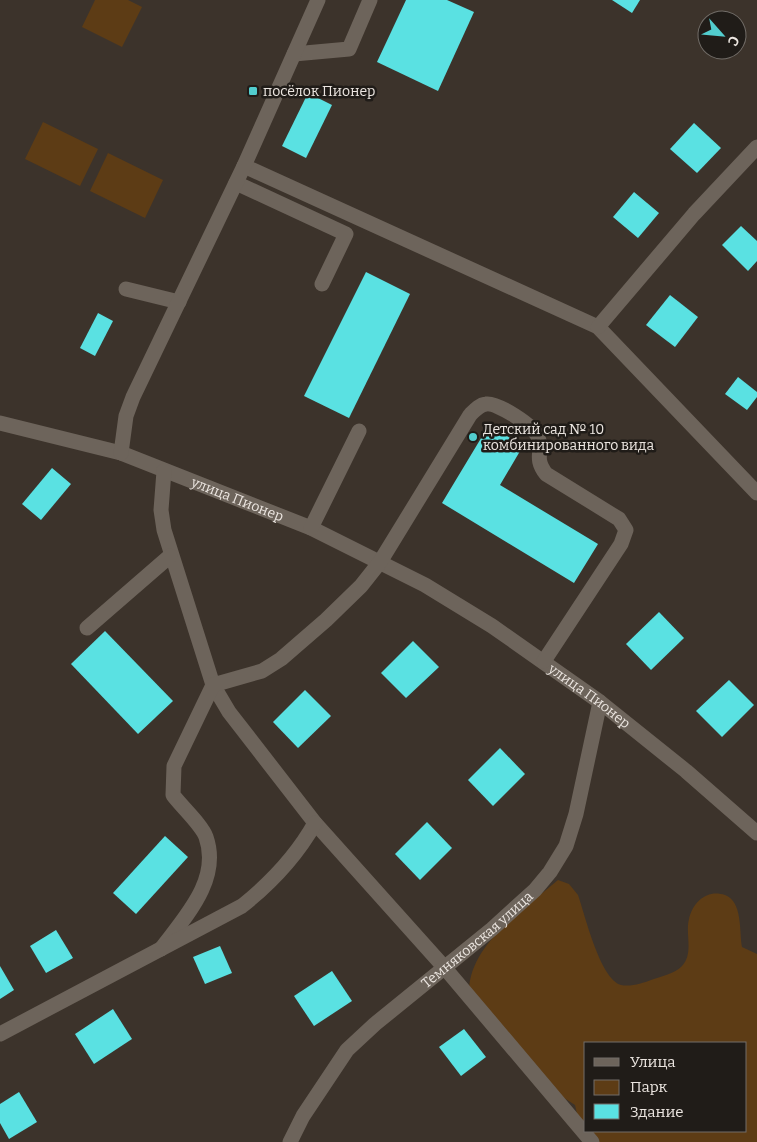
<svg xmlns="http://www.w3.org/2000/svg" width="757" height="1142" viewBox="0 0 757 1142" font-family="Bitter,serif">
<rect width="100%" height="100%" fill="#3c332b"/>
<!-- green -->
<g fill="#5d3c15" fill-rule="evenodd">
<polygon points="95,0 128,0 142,7 122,47 82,27"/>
<polygon points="43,122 98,149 80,186 25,159"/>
<polygon points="108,153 163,180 145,218 90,191"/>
<path d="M558 880 569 884 578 895C585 915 600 979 621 985 631 987 643 983 651 980 660 977 676 973 682 966 694 953 685 934 689 919 693 901 708 889 725 895 743 902 739 931 742 947L757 954V1142H595L579 1122 575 1105 558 1094 469 991C470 943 525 909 558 880ZM586 1043H746V1131H586Z"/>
</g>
<!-- building -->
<g fill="#5ae1e2">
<polygon points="406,0 447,0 474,12 438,91 377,62"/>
<polygon points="612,0 640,0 632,13"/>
<polygon points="308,93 332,105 306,158 282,146"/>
<polygon points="694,123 721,148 697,173 670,149"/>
<polygon points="634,192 659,213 638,238 613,217"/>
<polygon points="741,226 757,241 757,261 748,271 722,245"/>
<polygon points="366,272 410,294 349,418 304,396"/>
<polygon points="670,295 698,317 675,347 646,325"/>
<polygon points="98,313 113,321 95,356 80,348"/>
<polygon points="738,377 757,392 757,397 747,410 725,394"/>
<polygon points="489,425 523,446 500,485 598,544 574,583 442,503"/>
<polygon points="52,468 71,484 41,520 22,504"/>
<polygon points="659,612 684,638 651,670 626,644"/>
<polygon points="105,631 173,701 138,734 71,664"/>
<polygon points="413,641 439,667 406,698 381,673"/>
<polygon points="729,680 754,705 722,737 696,711"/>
<polygon points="305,690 331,716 298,748 273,722"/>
<polygon points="500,748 525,774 493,806 468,780"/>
<polygon points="427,822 452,848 420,880 395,854"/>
<polygon points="165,836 188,857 136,914 113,893"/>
<polygon points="56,930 73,958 46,973 30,946"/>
<polygon points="220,946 232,973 205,984 193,957"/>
<polygon points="0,966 14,990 0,999"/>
<polygon points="332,971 352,1001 314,1026 294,996"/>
<polygon points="113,1009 132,1039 94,1064 75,1034"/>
<polygon points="464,1029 486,1057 461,1076 439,1047"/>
<polygon points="19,1092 37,1122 9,1139 0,1123 0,1104"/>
</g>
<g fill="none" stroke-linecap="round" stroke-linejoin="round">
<!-- minor -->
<g stroke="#6d645b" stroke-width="15">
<polyline points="294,54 349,49 370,0"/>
<polyline points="244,166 598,327 757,493"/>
<polyline points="236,183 346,234 322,284"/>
<polyline points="126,289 179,302"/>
<polyline points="598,327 694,214 757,147"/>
<path id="s1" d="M0 423 121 453 311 528 425 585 492 626 600 702 686 771 757 833"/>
<polyline points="121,453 126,416 133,397 244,166 318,0"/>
<polyline points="164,471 161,510 164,530 213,685 229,712 315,823 444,967 592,1142"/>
<polyline points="311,528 359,431"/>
<polyline points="87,628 170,556"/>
<path d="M161 949C185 917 221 880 206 837 202 825 181 806 173 795L174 766 213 685 262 671 281 659 326 620 361 586 380 562 470 415C475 410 479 405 486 404 497 402 534 426 538 437 544 452 533 457 546 474L619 519 626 530 621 544 544 661"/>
<path d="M0 1034 242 906C272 882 296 857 315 823"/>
<path id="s2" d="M290 1142 303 1116 347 1050 375 1024 492 929 535 890 550 872 566 846 576 814 600 702"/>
</g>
</g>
<!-- markers -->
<g fill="#52cdce" stroke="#201c18" stroke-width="2">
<rect x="248" y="86" width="10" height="10" rx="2.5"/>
<circle cx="473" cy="437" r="5"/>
</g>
<g text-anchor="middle" stroke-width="5" stroke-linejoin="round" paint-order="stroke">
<!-- poi labels -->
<g font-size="14" fill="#ece6e1" stroke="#201c18" text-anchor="start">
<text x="263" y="96">посёлок Пионер</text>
<text x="483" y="434">Детский сад № 10<tspan x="483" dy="16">комбинированного вида</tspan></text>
</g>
<!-- street labels -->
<g font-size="14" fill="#ece6e1" stroke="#201c18">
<text dy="5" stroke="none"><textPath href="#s1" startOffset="250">улица Пионер</textPath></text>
<text dy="5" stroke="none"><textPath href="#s1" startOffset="655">улица Пионер</textPath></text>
<text dy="5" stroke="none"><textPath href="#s2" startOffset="279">Темняковская улица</textPath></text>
</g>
</g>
<!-- legend -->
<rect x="584" y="1042" width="162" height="90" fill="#201c18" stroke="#726d68"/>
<rect x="594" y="1058" width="25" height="8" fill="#6d645b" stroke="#726d68"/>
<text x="630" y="1067" font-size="15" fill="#ece6e1">Улица</text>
<rect x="594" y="1080" width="25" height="15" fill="#5d3c15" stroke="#726d68"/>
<text x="630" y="1092" font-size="15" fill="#ece6e1">Парк</text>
<rect x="594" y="1104" width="25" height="15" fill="#5ae1e2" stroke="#726d68"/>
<text x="630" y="1117" font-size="15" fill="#ece6e1">Здание</text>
<!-- north arrow -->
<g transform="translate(722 35) rotate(117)"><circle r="24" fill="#201c18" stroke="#726d68"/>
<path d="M0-4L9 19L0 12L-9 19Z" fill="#52cdce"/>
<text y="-8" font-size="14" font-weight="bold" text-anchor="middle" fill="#ece6e1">С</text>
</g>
</svg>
